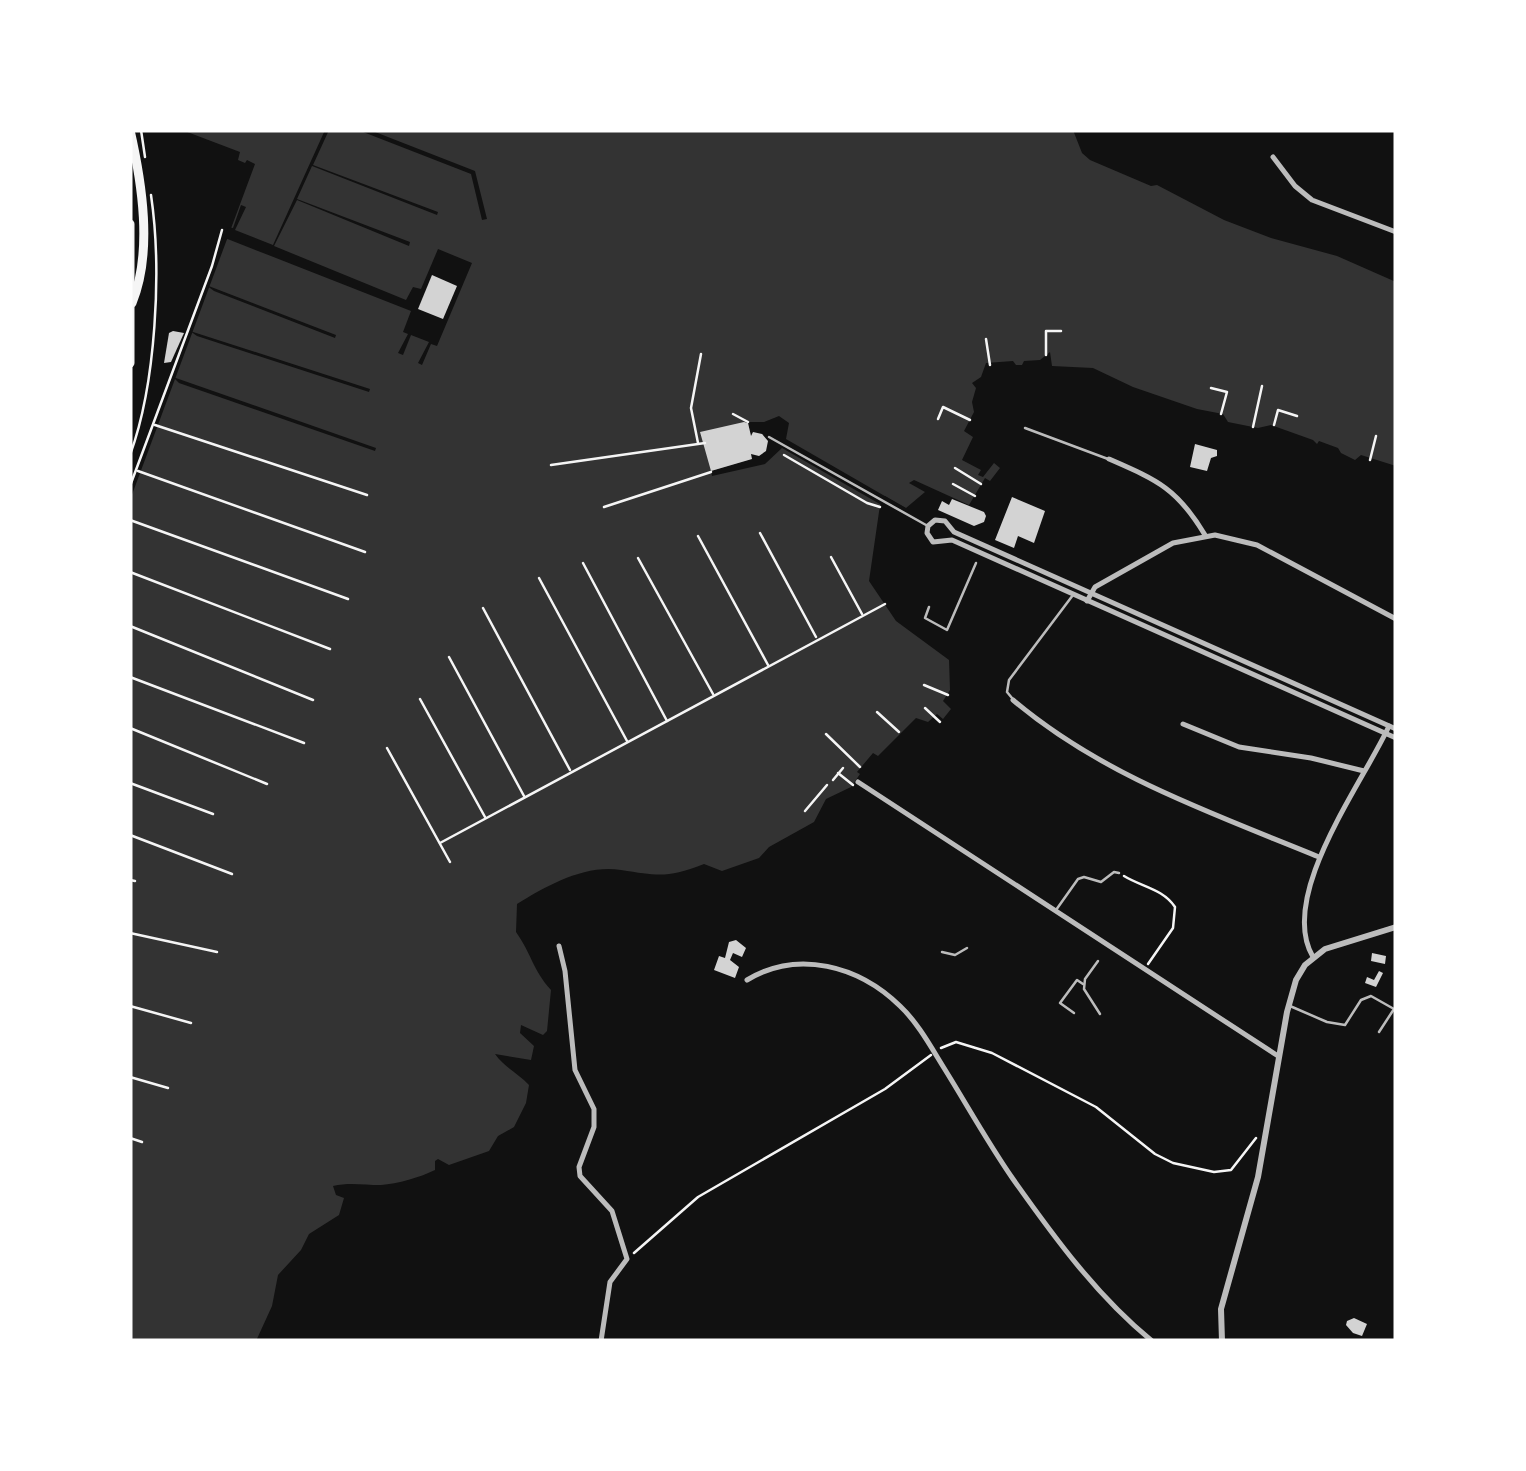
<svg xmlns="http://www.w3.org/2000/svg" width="1526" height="1471" viewBox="0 0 1526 1471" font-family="Karla,sans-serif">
<rect width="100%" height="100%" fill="#111"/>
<!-- water -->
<path fill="#333" d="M182 130H1073L1082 153 1090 160 1151 186 1157 185 1224 220 1271 238 1337 256 1396 282V466L1361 455 1355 460 1341 453 1338 448 1319 441 1317 444 1313 440 1271 425 1258 428 1228 422 1223 414 1197 409 1133 387 1093 368 1052 366 1050 352 1040 360 1024 361 1022 365H1016L1013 361 986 363 981 377 972 383 976 388 972 402 974 412 964 431 973 437 962 460 981 470 978 475 983 477 994 463 1000 468 990 481 985 478 969 505 914 480 909 483 925 492 906 508 885 496 880 505 869 581 896 621 949 660 950 690 943 701 951 709 943 719 937 714 928 722 916 718 878 756 873 753 857 772 860 774 851 787 826 799 814 822 769 847 759 858 722 871 704 864C667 878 660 876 621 870 585 864 546 886 517 904L516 932C531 953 533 970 551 990L547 1031 543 1035 521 1025 520 1033 534 1046 531 1060 495 1054C505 1068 518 1073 529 1085L526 1103 514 1127 498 1136 489 1151 449 1165 438 1159 435 1161V1170C421 1177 397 1184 381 1185 364 1185 349 1182 333 1186L336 1195 344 1198 339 1215 309 1234 301 1250 278 1275 272 1306 256 1341H130V500L255 164 247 160 245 163 238 160 240 152Z"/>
<!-- pier -->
<g fill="#111">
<polygon points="325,130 329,130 313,165 438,212 437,215 312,166 297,199 410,242 409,246 297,200 274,246 406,300 413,287 421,289 438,249 472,263 437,346 431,344 422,365 418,363 429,342 411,335 403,355 398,353 408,334 403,332 411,311 225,238 228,227 233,228 241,205 246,207 235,230 273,245"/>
<polygon points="358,130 370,130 475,171 487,219 482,220 471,174"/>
<polygon points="206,285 336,335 335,338 214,291"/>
<polygon points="190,331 370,389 369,392 197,336"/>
<polygon points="173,377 376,448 375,451 179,383"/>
<polygon points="779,416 789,423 786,439 909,510 908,512 887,503 885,507 782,448 765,464 712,476 711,471 751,459 751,454 764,439 763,434 751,436 748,423 744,422 764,422"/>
</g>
<!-- building -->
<g fill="#d3d3d3">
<polygon points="432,275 457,286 443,319 418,309"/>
<polygon points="173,331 184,333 171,362 164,363 169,333"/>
<polygon points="744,422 748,423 751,436 753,432 762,434 768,441 766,451 759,456 751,454 752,459 711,471 700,432"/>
<polygon points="1195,444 1217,450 1217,456 1211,458 1207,471 1190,467"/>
<polygon points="1012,497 1045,511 1034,543 1018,536 1014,548 995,540"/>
<polygon points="952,499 984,512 986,516 984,522 974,526 938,510 942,501 949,505"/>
<polygon points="736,940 746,948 742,957 733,953 730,960 739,967 735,978 714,970 719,956 725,958 729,942"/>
<polygon points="1372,953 1386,956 1385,964 1371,961"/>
<polygon points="1379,971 1383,973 1376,987 1365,983 1367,977 1374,980"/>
<polygon points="1354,1318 1367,1324 1362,1336 1353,1333 1346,1325 1347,1321"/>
</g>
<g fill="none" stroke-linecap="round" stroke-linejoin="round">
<!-- path -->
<g stroke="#f5f5f5" stroke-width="2.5">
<polyline points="141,130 145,157"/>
<polyline points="986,339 990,365"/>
<polyline points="1046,355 1046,331 1061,331"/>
<polyline points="1211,388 1227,392 1221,414"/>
<polyline points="733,414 748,422"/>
<polyline points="938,419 943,407 970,420"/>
<polyline points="155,425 367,495"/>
<polyline points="1274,425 1278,410 1297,416"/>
<polyline points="1253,427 1262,386"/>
<polyline points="698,443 691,408 701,354"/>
<path d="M130 455C156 384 162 270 151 195"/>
<polyline points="784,455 867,503 880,507"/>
<polyline points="1370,460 1376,436"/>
<polyline points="551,465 705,443"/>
<polyline points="955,468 981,484"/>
<polyline points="138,471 365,552"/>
<polyline points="953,484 975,496"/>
<polyline points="130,486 212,266 222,230"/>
<polyline points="604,507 711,472"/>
<polyline points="130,520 348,599"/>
<polyline points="760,533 816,637"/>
<polyline points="698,536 768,665"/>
<polyline points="831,557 862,614"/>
<polyline points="638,558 713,694"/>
<polyline points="583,563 667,721"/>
<polyline points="130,572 330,649"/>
<polyline points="539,578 627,741"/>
<polyline points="483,608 570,770"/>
<polyline points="130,626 313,700"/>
<polyline points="449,657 524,796"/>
<polyline points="130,677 304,743"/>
<polyline points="924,685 948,695"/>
<polyline points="420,699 485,817"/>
<polyline points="925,708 940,722"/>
<polyline points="877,712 899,732"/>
<polyline points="130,728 267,784"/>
<polyline points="826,734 860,767"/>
<polyline points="387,748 450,862"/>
<polyline points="838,773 853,785"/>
<polyline points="833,780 843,768"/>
<polyline points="130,783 213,814"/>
<polyline points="805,811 827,785"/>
<polyline points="130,835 232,874"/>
<polyline points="440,843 885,604"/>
<path d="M1124 876C1142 887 1163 889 1175 907L1173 928 1148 964"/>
<polyline points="130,880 135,881"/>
<polyline points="130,933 217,952"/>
<polyline points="130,1006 191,1023"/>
<polyline points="941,1048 956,1042 992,1053 1096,1107 1155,1154 1173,1163 1214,1172 1231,1170 1256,1138"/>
<polyline points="130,1077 168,1088"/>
<polyline points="130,1138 142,1142"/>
<polyline points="634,1253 698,1197 885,1089 931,1055"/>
</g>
<!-- service -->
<g stroke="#bcbcbc" stroke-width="2.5">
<polyline points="1025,428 1108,459"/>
<polyline points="769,437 926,525"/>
<polyline points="929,607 925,618 947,630 976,563"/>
<polyline points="1012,698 1007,692 1009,680 1073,595"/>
<polyline points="1056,910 1078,879 1084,877 1101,882 1114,872 1119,873"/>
<polyline points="942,952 955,955 967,948"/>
<polyline points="1098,961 1085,979 1084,989 1100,1014"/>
<polyline points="1290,1006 1327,1022 1345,1025 1361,1000 1371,996 1394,1009 1379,1032"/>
<polyline points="1074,1013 1060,1003 1077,980 1083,984"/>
</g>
<!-- minor -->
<g stroke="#bcbcbc" stroke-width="5">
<polyline points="1273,157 1295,186 1312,200 1396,232"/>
<path d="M1109 459C1157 480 1177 488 1205 535"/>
<polyline points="1087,601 1095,587 1173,543 1215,535 1257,545 1396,619"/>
<path d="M1013 700C1103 776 1212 813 1319 857"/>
<polyline points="1183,724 1239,747 1311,758 1364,771"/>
<polyline points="1396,729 954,532 945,521 935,520 928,526 927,533 933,542 952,540 1396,738"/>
<polyline points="858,782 1278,1056"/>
<polyline points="559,946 565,971 575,1070 594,1109 594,1127 579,1167 580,1176 612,1211 627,1259 610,1282 601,1341"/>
<path d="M1313 957C1277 896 1363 783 1389 726"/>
<path d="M747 980C798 949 859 966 900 1006 918 1023 931 1047 944 1068 967 1105 988 1143 1013 1179 1054 1237 1097 1296 1152 1341"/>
</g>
<!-- tertiary -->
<polyline stroke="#bcbcbc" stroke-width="6" points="1222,1341 1221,1309 1258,1177 1287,1012 1296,980 1305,965 1325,949 1396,927"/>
<!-- trunk -->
<g stroke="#f5f5f5" stroke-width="9">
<path d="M130 130C142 183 153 252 132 303"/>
<polyline points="130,224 130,363"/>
</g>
</g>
<!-- border -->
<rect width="1526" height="1471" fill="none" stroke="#ffffff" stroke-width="265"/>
</svg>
